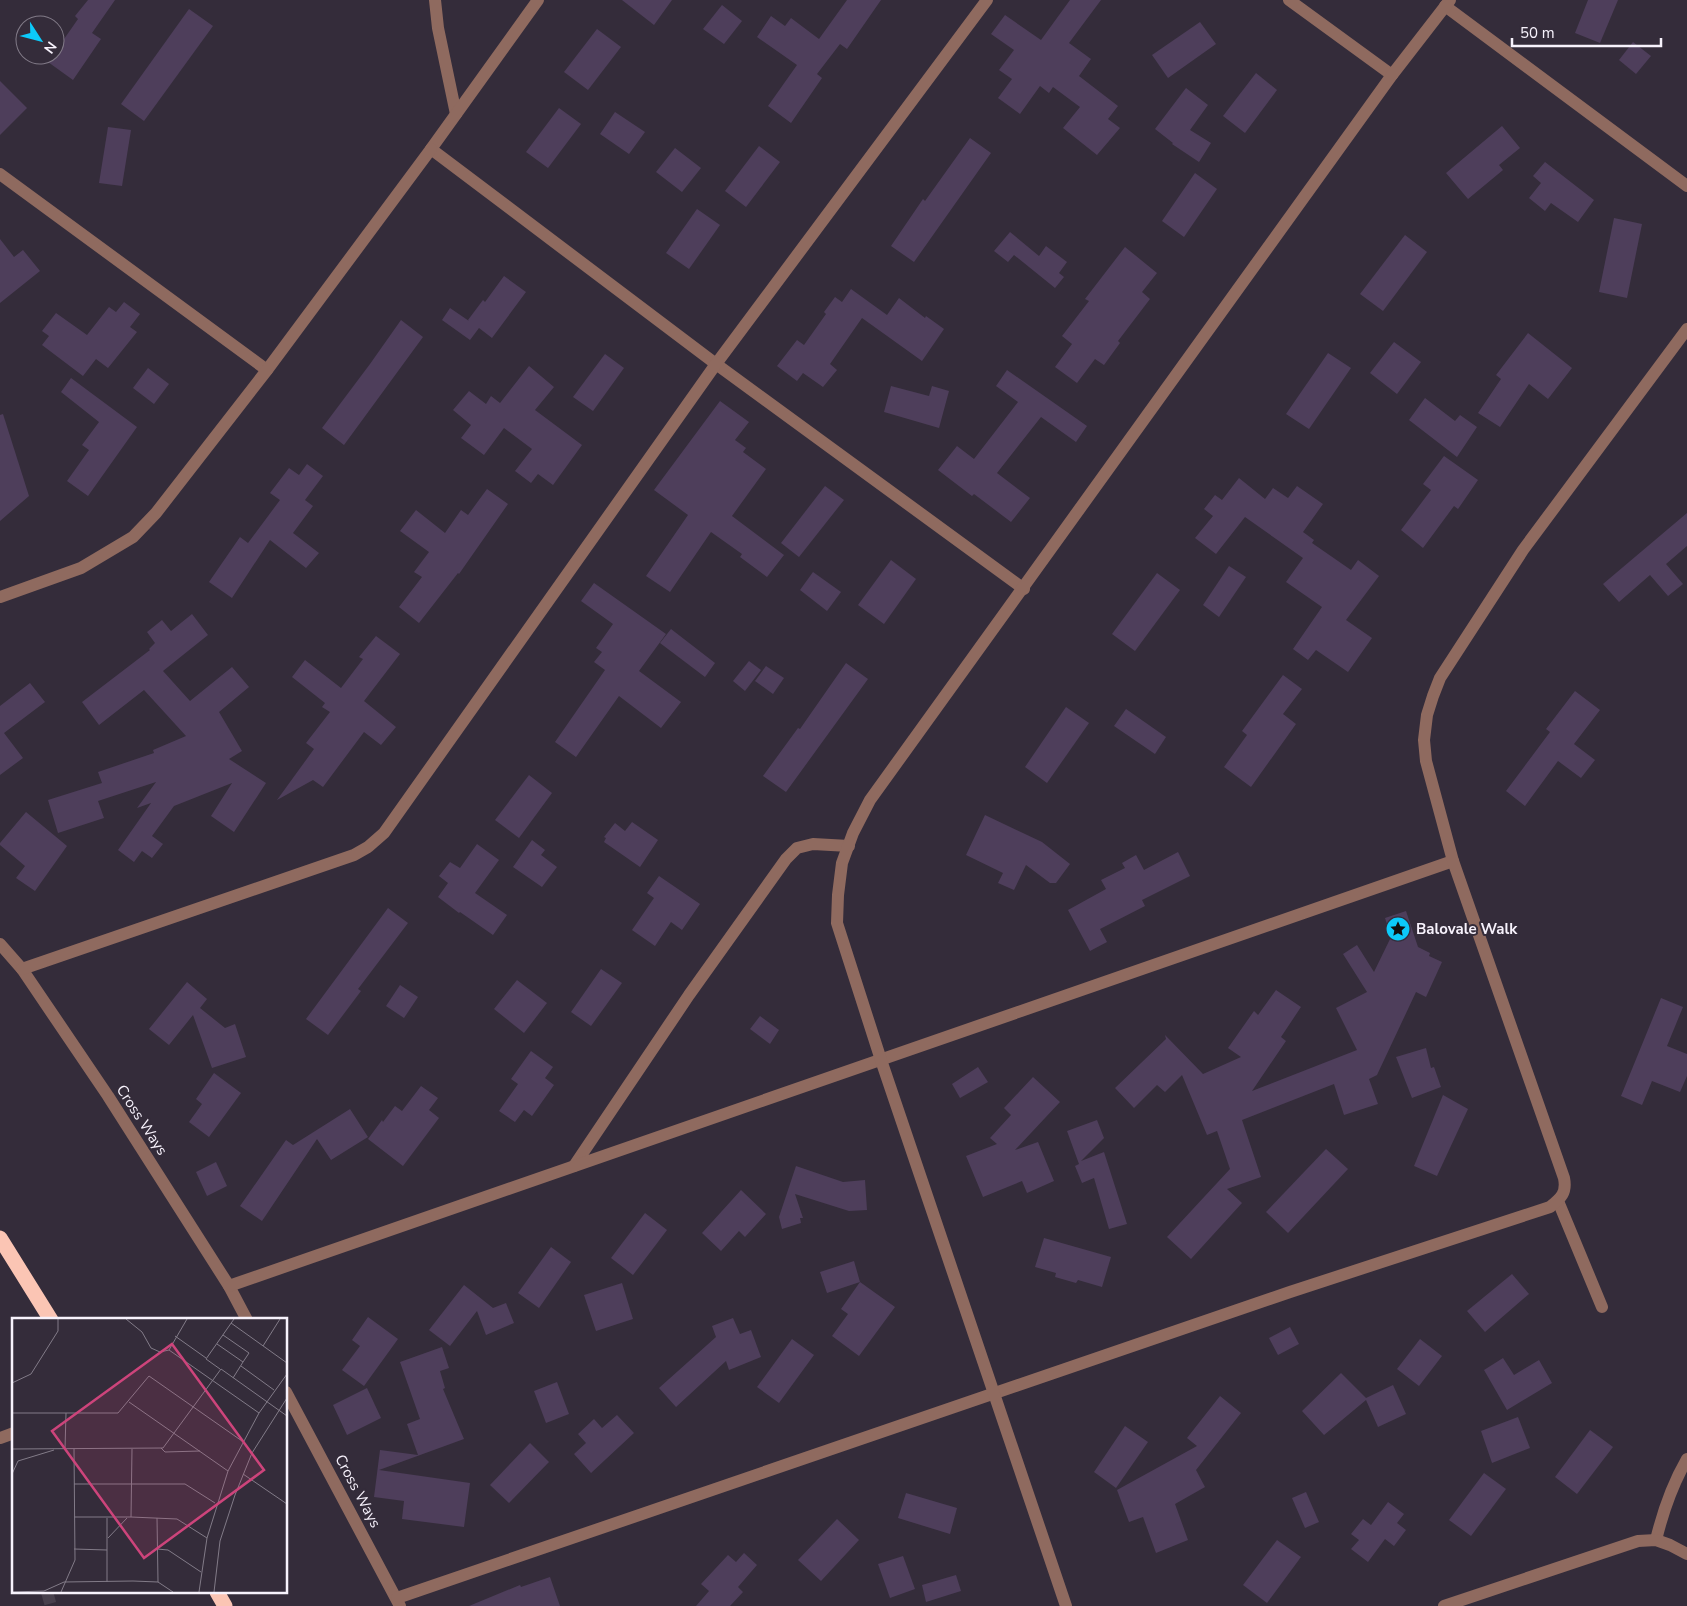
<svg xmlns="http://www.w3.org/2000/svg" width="1687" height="1606" viewBox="0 0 1687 1606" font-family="'Nunito Sans',sans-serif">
<rect width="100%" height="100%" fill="#342c3a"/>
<!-- building -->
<g fill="#4e3e5b">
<polygon points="88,0 115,0 92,33 101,39 73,80 48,62 53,55 55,55 55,52 78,19 75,16"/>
<polygon points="622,0 672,0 654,25"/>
<polygon points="847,0 881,0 847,49 840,44 817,74 822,78 791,123 768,106 797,65 757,37 771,16 785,26 791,18 819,39"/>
<polygon points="1070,0 1101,0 1069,43 1091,59 1079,76 1118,106 1108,119 1120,128 1097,155 1063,128 1080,107 1053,87 1049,93 1040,86 1020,114 998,98 1012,79 999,70 1014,50 991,34 1005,15 1041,40"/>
<polygon points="1588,0 1618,0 1600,43 1575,33"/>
<polygon points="722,5 742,21 724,44 703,29"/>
<polygon points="189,9 213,26 144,121 121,104"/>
<polygon points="1200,22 1216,44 1168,78 1152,55"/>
<polygon points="597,29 621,47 588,90 564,72"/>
<polygon points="1633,42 1651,56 1636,74 1619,60"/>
<polygon points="1256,73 1277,90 1245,133 1223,116"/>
<polygon points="0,81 27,108 0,135"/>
<polygon points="1186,88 1208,105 1190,130 1211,143 1199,162 1172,144 1173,143 1155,129"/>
<polygon points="559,108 581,124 548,168 526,152"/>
<polygon points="615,112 645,132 629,154 600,134"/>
<polygon points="1502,126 1520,148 1499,165 1503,170 1468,199 1446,173"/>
<polygon points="108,127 131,130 122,186 99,183"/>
<polygon points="970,138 991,153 914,262 891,246 923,199 925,201"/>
<polygon points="759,146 780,162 746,207 725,191"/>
<polygon points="675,148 701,168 682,192 656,172"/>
<polygon points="1545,162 1594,200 1578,222 1551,203 1545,211 1529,198 1541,183 1533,176"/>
<polygon points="1195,173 1217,189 1184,237 1162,221"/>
<polygon points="697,209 720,225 689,269 666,253"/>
<polygon points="1614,218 1642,224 1627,298 1599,292"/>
<polygon points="1010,232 1039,256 1046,246 1067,262 1059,273 1064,277 1055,288 1014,255 1008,262 994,251"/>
<polygon points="1405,235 1427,252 1383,311 1360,294"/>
<polygon points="0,239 14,257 23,250 40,271 0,303"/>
<polygon points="1125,247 1157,273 1142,292 1150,299 1118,341 1120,343 1104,365 1095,359 1077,383 1055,367 1072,344 1062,336 1089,301 1085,299"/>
<polygon points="504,276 526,292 492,338 479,328 470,340 442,320 450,308 469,321 468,320 483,300 485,302"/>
<polygon points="851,289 887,315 899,298 925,318 926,316 944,329 922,361 862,318 830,364 837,370 823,387 803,373 797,381 777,366 797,340 804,345 826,314 824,312 835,297 842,302"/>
<polygon points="124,302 140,314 130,327 137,332 108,368 96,359 83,376 42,345 49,336 42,331 56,313 87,335 109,307 116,312"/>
<polygon points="401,320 423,337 344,445 322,428 370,364"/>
<polygon points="1528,333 1572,368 1548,399 1529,384 1500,427 1478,413 1501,379 1496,375"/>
<polygon points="1394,342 1421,362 1397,394 1370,373"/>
<polygon points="1328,353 1351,368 1309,429 1286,414"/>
<polygon points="605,354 624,368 593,411 573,397"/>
<polygon points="529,366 554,387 535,410 582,445 553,485 538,474 531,483 515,471 532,449 504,428 484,455 461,438 471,425 453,410 469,391 486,404 491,396 500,403"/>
<polygon points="148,368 169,384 154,404 133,388"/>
<polygon points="1007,370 1087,426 1076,442 1041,417 997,473 1030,498 1011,522 974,494 972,496 938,470 957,446 974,459 1018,402 996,386"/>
<polygon points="71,378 137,427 88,496 67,481 89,450 82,445 99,422 61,392"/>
<polygon points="891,386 929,396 932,386 949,391 939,428 884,412"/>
<polygon points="1425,398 1455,421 1460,415 1477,427 1457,457 1409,420"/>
<polygon points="720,401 749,422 735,440 746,448 743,452 766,469 732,516 784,555 767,577 740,557 742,554 711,532 670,592 646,576 688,515 654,490"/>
<polygon points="3,414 29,496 0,521 0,415"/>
<polygon points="1444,456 1478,480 1458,509 1454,506 1423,548 1401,530 1431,490 1423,484"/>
<polygon points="307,464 323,476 305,500 313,506 293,533 319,553 306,568 270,540 232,598 209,582 240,537 248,543 280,500 270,493 289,468 299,475"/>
<polygon points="1239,478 1265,499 1273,488 1288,498 1297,486 1323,504 1303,532 1314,540 1312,543 1351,570 1358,560 1379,576 1346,620 1372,638 1348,672 1316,650 1308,660 1293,649 1322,607 1286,582 1303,558 1245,517 1216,554 1195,538 1213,516 1204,509 1215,495 1222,500"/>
<polygon points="825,486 844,500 799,557 781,543"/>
<polygon points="487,489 508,504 459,574 458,573 419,623 399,607 422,577 414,572 429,552 400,531 416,510 445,533 461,510 468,515"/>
<polygon points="1687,513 1687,546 1666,564 1683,584 1668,596 1650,575 1619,602 1603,584"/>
<polygon points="891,560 916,579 884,624 858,605"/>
<polygon points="1229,566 1246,577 1219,617 1203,605"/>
<polygon points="813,572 841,592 827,611 800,590"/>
<polygon points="1157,573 1180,590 1135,651 1112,634"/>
<polygon points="594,583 666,634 639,671 681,702 661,728 619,696 576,757 555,742 605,670 594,662 602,652 596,648 613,624 581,601"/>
<polygon points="192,614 208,635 163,671 190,701 232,667 249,687 219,712 242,751 229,759 266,783 234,832 211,816 232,783 174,806 152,836 163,844 152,858 142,851 134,862 118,850 151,803 137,808 156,782 98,801 104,818 58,833 48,800 102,783 98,772 154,753 153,750 186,736 144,690 99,725 82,702 150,650 149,649 155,643 147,632 162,620 171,631"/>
<polygon points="671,629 715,663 705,677 660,643"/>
<polygon points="376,636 400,654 364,701 396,727 381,745 364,732 323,787 313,780 277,800 314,749 306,743 330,712 322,707 325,703 292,677 305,660 341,688 363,659 359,657"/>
<polygon points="749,661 761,670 745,691 733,681"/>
<polygon points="846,663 868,679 786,792 763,776 798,728 800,729"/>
<polygon points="766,666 784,678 773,694 755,681"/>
<polygon points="1283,675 1302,689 1283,714 1296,724 1251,787 1224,767 1247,735 1242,731"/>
<polygon points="30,683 45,702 4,733 23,758 0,775 0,706"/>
<polygon points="1575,691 1600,710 1574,744 1595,760 1581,778 1558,761 1525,806 1506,791 1550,732 1546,729"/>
<polygon points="1066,707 1089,723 1047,783 1025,767"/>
<polygon points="1126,709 1166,737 1155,754 1114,726"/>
<polygon points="529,775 552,793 519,838 495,820"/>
<polygon points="26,812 67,846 35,891 16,878 25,866 0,845 0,843"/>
<polygon points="985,815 1042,842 1070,864 1056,883 1050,883 1026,865 1014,890 998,883 1003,873 966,855"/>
<polygon points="632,822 658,840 640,867 604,842 606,838 604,837 615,823 625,831"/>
<polygon points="532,840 545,850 541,855 557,867 542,887 513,867"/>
<polygon points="477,844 499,860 475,893 507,915 493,935 460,912 459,913 438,897 448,883 439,876 450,862 460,868"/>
<polygon points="1178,852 1190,876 1142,900 1145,906 1100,929 1107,942 1090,951 1068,910 1106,889 1101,880 1125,868 1122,863 1136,855 1144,870"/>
<polygon points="659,876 700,904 682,930 671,922 655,946 632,930 654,898 647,893"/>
<polygon points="388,908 408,923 358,989 361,991 328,1035 306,1019"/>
<polygon points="1406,911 1418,947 1430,953 1429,956 1442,962 1426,997 1416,992 1377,1075 1369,1079 1378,1104 1344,1115 1334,1084 1242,1120 1261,1177 1227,1189 1242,1203 1191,1259 1167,1237 1230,1169 1217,1131 1207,1135 1182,1075 1165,1092 1157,1085 1134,1108 1115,1088 1166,1039 1165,1035 1203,1074 1241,1057 1228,1048 1254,1011 1258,1015 1276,990 1301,1007 1281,1037 1286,1041 1252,1091 1357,1050 1336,1008 1367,992 1343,954 1357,945 1374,972 1391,937 1385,918"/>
<polygon points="601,969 622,983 591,1026 571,1012"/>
<polygon points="517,980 547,1003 524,1033 494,1009"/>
<polygon points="187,982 207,999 200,1008 225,1028 235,1024 246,1057 212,1068 193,1015 169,1045 149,1029"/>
<polygon points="400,985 418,997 404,1018 386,1006"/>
<polygon points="1661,998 1683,1007 1667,1046 1687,1054 1687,1076 1680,1092 1652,1081 1642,1105 1621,1096"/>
<polygon points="760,1016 779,1030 770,1044 750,1029"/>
<polygon points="1426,1048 1431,1068 1434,1067 1441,1087 1412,1098 1396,1057"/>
<polygon points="531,1051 553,1067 545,1078 554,1085 532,1116 524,1110 515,1122 499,1111 518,1084 511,1079"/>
<polygon points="978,1067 988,1082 960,1098 952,1084"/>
<polygon points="214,1073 241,1093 209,1137 189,1122 202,1104 196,1099"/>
<polygon points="1033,1077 1060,1102 1015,1150 1038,1142 1054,1181 1027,1193 1022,1181 983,1197 966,1156 997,1144 990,1138 1011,1115 1004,1108"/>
<polygon points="421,1086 438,1098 429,1110 439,1118 403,1166 368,1139 382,1120 383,1122 395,1106 402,1111"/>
<polygon points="1443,1095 1468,1109 1437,1176 1414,1166"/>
<polygon points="350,1109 368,1137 331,1160 317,1139 262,1221 240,1206 286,1140 293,1145"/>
<polygon points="1097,1120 1104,1138 1081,1161 1104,1152 1127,1224 1109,1229 1094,1178 1082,1183 1075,1166 1079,1164 1067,1131"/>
<polygon points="1326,1149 1348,1169 1288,1233 1266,1212"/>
<polygon points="216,1162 227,1186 207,1196 196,1172"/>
<polygon points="796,1166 843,1182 865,1180 867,1210 849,1211 795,1194 803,1218 800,1218 801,1223 782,1229 779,1217"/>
<polygon points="741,1190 766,1214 745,1237 739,1231 721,1251 702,1233"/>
<polygon points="645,1213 667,1230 633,1275 611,1258"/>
<polygon points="1044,1238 1111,1257 1102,1287 1078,1280 1076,1283 1055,1277 1056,1273 1035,1267"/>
<polygon points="551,1247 571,1262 539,1308 518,1293"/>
<polygon points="854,1261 860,1282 827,1293 820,1272"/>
<polygon points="1512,1274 1529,1294 1485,1332 1467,1311"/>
<polygon points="860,1282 895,1307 859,1356 832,1336 848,1314 841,1309"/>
<polygon points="622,1283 633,1319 596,1331 584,1295"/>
<polygon points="464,1285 493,1308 506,1303 514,1323 486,1335 477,1311 450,1346 429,1330"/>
<polygon points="368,1317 398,1339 364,1386 342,1370 360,1346 352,1340"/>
<polygon points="733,1318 740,1334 751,1330 761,1357 729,1370 726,1361 676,1407 659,1388 716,1337 712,1326"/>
<polygon points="1290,1327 1299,1344 1278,1355 1269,1338"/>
<polygon points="792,1339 814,1355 779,1403 757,1387"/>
<polygon points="1420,1339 1442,1356 1419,1386 1397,1369"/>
<polygon points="442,1347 449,1368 440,1371 445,1388 443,1389 464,1439 379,1470 470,1483 464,1527 402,1519 404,1501 374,1497 380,1450 418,1455 407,1424 420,1419 400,1362"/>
<polygon points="1503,1358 1514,1375 1539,1360 1552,1383 1507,1410 1484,1370"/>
<polygon points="1341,1373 1366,1398 1393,1385 1406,1414 1378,1427 1366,1400 1324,1435 1302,1411"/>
<polygon points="557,1382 569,1414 546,1423 534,1391"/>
<polygon points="367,1388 381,1418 347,1435 333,1405"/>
<polygon points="1220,1396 1241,1413 1196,1470 1205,1487 1175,1504 1188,1540 1156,1553 1143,1517 1129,1522 1117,1490 1197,1446 1187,1438"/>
<polygon points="617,1415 634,1433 591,1473 574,1454 586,1443 578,1434 594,1419 602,1428"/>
<polygon points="1518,1417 1530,1448 1492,1463 1481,1431"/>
<polygon points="1125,1426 1148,1442 1116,1488 1094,1472"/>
<polygon points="1590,1430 1613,1447 1577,1494 1555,1477"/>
<polygon points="530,1443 549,1462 509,1503 490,1485"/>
<polygon points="1484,1473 1506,1489 1471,1536 1449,1520"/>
<polygon points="1306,1492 1319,1522 1305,1528 1292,1498"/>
<polygon points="906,1493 957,1508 950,1534 898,1518"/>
<polygon points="1388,1502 1404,1514 1397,1523 1406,1530 1394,1546 1385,1539 1368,1562 1351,1549 1359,1540 1351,1534 1363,1519 1371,1525"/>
<polygon points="837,1519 859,1540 821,1581 798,1560"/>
<polygon points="1277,1540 1301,1557 1267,1603 1243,1585"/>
<polygon points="744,1553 757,1565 738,1587 743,1592 730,1606 696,1606 709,1591 701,1584 728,1555 736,1562"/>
<polygon points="903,1556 915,1589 890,1598 878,1564"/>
<polygon points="956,1575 961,1591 926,1602 922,1585"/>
<polygon points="550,1577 560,1606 469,1606 520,1585 521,1587"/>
</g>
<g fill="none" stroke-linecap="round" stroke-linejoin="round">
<!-- minor-tunnel -->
<polyline stroke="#48404d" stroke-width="12" stroke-dasharray="12 6" stroke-linecap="butt" points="47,1592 51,1606"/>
<!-- minor -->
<g stroke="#8f6a5f" stroke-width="12">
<polyline points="435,0 438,28 456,114"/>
<polyline points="538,0 431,149 716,364 1024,589"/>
<polyline points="1289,0 1392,75"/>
<polyline points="1445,6 1687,186"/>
<polyline points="0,174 267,370"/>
<polyline points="0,597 81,568 133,537 156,513 267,370 431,149"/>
<polyline points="0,944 22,969 108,1096 229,1286 247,1320"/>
<polyline points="22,969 354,855 368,847 384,833 716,364 987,0"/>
<polyline points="574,1166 689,995 786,859 797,848 813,844 849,846"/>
<polyline points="1558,1201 1602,1307"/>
<polyline points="229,1286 1453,861"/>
<polyline points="286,1392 400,1606"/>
<polyline points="0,1438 14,1433"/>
<path d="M1656 1540C1663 1511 1672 1485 1687 1459"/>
<path d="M397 1598 1290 1292 1550 1207C1561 1198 1567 1193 1564 1178L1453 861 1426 761 1424 740 1427 715 1433 696 1440 678 1523 550 1687 329"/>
<polyline points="1066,1606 881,1060 837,923 838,895 842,863 853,833 870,800 1392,75 1450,0"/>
<polyline points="1444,1606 1638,1541 1656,1540 1670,1545 1687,1554"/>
</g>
<!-- highway -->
<g stroke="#fbc5b4" stroke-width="15">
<polyline points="0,1238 51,1320"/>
<polyline points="217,1592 225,1606"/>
</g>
</g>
<!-- icons -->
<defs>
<symbol id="sight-disc" viewBox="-11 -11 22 22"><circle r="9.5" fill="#0ccafa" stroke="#342c3a"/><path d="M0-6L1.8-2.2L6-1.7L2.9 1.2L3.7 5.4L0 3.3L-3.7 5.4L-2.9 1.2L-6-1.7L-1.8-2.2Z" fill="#111"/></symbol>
</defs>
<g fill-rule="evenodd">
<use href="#sight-disc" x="1384" y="915" width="28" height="28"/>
</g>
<g text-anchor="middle" stroke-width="4" stroke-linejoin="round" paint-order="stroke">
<!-- poi labels -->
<g font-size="15" font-weight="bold" fill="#f7f2fc" stroke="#342c3a" text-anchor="start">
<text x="1416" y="934">Balovale Walk</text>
</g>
<!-- street labels -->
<g font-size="15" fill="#f7f2fc" stroke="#342c3a">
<text transform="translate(142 1120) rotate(57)" y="5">Cross Ways</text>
<text transform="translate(358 1491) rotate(62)" y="5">Cross Ways</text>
</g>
</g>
<!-- overview -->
<g transform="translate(12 1318)">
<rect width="275" height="275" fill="#342c3a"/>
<path fill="none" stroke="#827b88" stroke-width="1" d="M114 1 130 14 139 30 148 34 157 32M175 1 157 32 247 95M219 5 275 45M211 17 237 35 231 44M163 18 194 40M205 26 231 44 221 60M251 28 268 1M229 48 262 72M208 51 194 41 222 1M0 65 19 56 46 13V1M117 84 216 153M0 95H106L137 58 230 123M149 130 153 134 188 133M0 131 151 130 209 51 275 98M53 131 54 95M0 156 6 143 42 132M231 156 275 186M62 166H173L203 185M62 199H119L120 131M119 199 165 201 195 220M95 200V264M145 200 146 264M96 220 115 200M62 231 95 232M145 231 156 232 189 254M0 274 32 273 52 264 121 263 146 264 161 274M49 274 63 242 62 131M187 274 195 220 216 153 247 95 275 56M202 274 208 223 223 177 240 135 275 80"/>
<path fill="#cd447b" fill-opacity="0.15" stroke="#cd447b" stroke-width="2.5" d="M160 26 252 152 132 240 40 113Z"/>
<rect width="275" height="275" fill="none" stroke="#f7f2fc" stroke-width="2.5"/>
</g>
<!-- north arrow -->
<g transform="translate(40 40) rotate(126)"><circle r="24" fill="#342c3a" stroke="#827b88"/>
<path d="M0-4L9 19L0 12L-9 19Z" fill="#0ccafa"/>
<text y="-8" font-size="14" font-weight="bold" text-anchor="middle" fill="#f7f2fc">N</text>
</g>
<!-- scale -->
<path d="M1512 38v8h149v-8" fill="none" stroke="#f7f2fc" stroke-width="2.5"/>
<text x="1520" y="38" font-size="15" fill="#f7f2fc" stroke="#342c3a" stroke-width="4" paint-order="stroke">50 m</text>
</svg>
